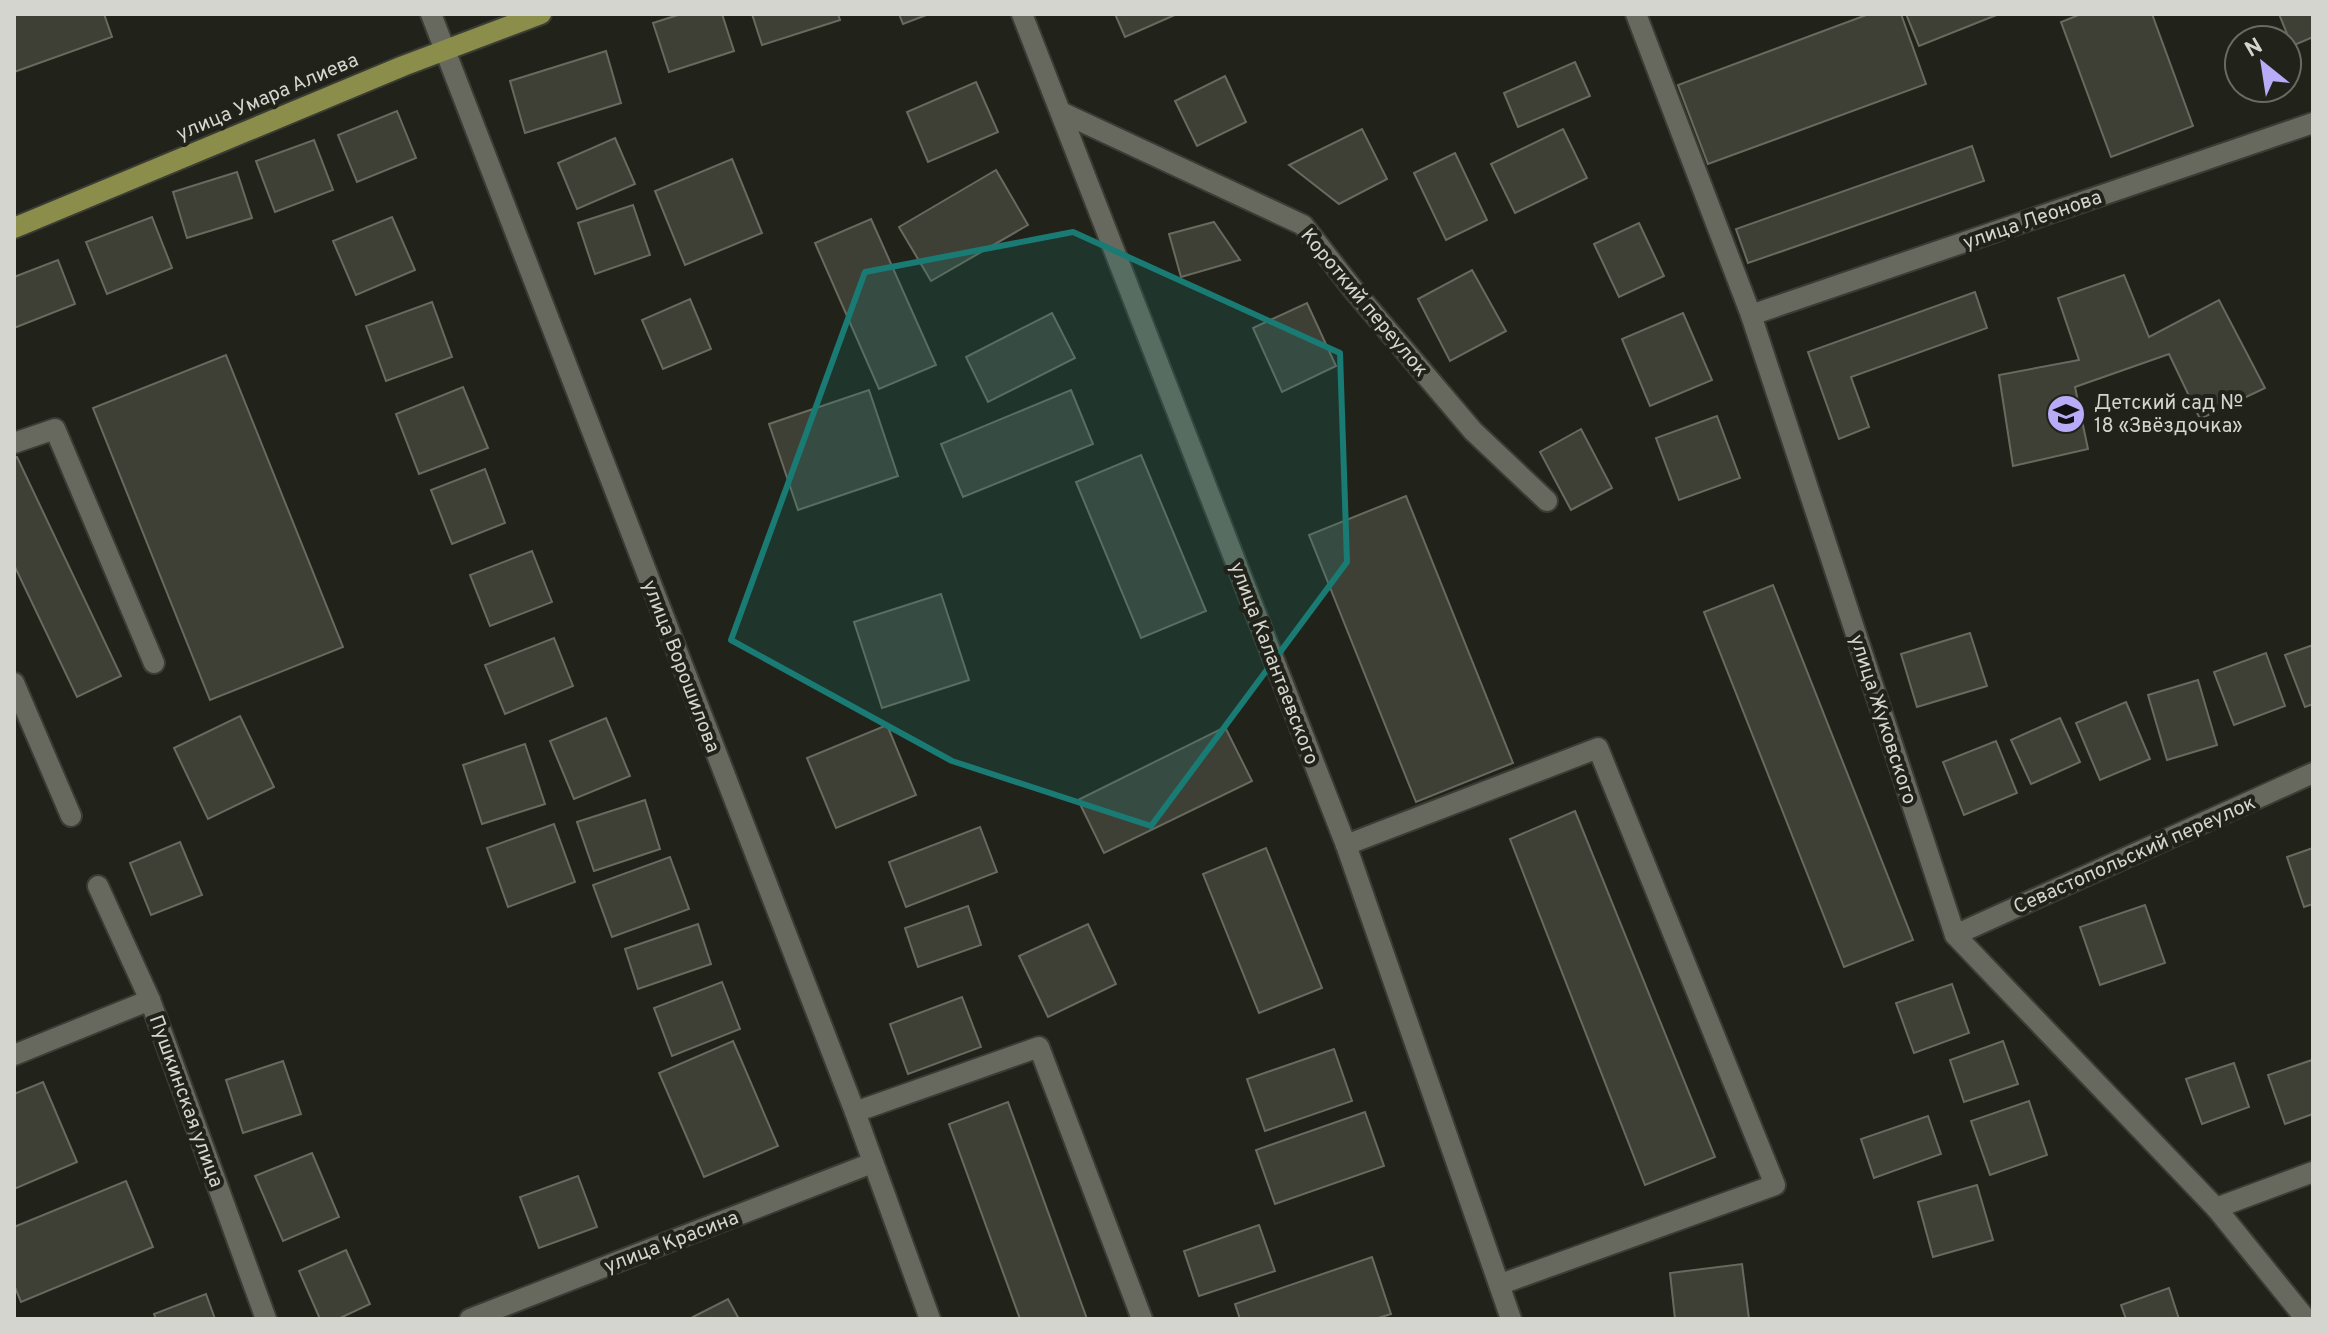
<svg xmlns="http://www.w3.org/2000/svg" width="2327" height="1333" viewBox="0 0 2327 1333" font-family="Overpass,sans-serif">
<rect width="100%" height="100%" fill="#212219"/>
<!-- building -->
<g fill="#3e3f35" stroke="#696a5f" stroke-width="2">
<polygon points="14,14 104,14 112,37 14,72"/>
<polygon points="681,14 722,14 734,51 669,72 653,23"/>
<polygon points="752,14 838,14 840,20 762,45"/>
<polygon points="899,14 929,14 903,24"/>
<polygon points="1115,14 1177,14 1125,37"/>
<polygon points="1869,14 1901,14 1926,84 1708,164 1678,85"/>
<polygon points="1906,14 1999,14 1919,46"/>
<polygon points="2081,14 2152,14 2193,126 2111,157 2061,22"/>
<polygon points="2279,14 2313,14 2313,37 2292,46"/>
<polygon points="606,51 621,103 525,133 510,81"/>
<polygon points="1575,62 1590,96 1518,127 1504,93"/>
<polygon points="1225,76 1246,122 1197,146 1175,101"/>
<polygon points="976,82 998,132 928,162 907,112"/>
<polygon points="397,111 416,158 357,182 338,135"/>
<polygon points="1362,129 1387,179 1339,204 1289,165"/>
<polygon points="1563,129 1587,178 1515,213 1491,164"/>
<polygon points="615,138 635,184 577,209 558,163"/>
<polygon points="314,140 333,190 275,212 256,161"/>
<polygon points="1972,146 1984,181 1748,263 1736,229"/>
<polygon points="1455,153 1487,220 1446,240 1414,173"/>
<polygon points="732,159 762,233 685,265 655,191"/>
<polygon points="996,170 1028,225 931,281 899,227"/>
<polygon points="237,172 252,218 187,238 173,192"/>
<polygon points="633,205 650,255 595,274 578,223"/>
<polygon points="152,217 172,268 107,294 86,242"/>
<polygon points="392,217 415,270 356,295 333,241"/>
<polygon points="871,219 936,365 879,389 815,243"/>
<polygon points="1214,222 1240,260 1181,277 1169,234"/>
<polygon points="1639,223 1664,276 1619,297 1594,244"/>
<polygon points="58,260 75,304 14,328 14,277"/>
<polygon points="1472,270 1506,331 1450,361 1418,299"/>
<polygon points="2124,275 2149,337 2219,300 2265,388 2200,419 2169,354 2075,387 2088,449 2013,466 1999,375 2079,360 2058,298"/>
<polygon points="1975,292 1987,328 1851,377 1869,427 1839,439 1808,352"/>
<polygon points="690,299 711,349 663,369 642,320"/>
<polygon points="432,302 452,357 386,381 366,326"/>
<polygon points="1307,303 1336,366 1282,392 1253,328"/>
<polygon points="1052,313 1075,358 988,402 966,357"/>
<polygon points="1683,313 1712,380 1650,406 1622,339"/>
<polygon points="226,355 343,647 210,700 93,408"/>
<polygon points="463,387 488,448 419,474 396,414"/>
<polygon points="869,390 898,476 798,510 769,424"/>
<polygon points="1071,390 1093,444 963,497 941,444"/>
<polygon points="1717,416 1740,478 1679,500 1656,438"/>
<polygon points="1581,429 1612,488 1571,510 1540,452"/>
<polygon points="1141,455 1206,611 1141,638 1076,482"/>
<polygon points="17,457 121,676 77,697 14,565 14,458"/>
<polygon points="485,469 505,523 452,544 431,490"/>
<polygon points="1406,496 1513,763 1416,802 1309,535"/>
<polygon points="532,551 552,602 490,626 470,575"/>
<polygon points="1773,585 1913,940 1844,967 1704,612"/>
<polygon points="941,594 969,680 882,708 854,622"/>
<polygon points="1970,633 1987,686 1917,707 1901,654"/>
<polygon points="554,638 573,686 505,714 485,665"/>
<polygon points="2313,645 2313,704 2305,707 2285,655"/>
<polygon points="2266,653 2285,706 2234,725 2214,672"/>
<polygon points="2198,680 2217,745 2167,760 2148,695"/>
<polygon points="2126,702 2150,759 2100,780 2076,723"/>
<polygon points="240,716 274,787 208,819 174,748"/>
<polygon points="606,718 630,776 574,799 550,741"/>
<polygon points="2060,718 2080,762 2031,784 2011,740"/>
<polygon points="887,725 916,795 836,828 807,758"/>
<polygon points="1225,727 1252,781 1104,853 1078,800"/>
<polygon points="1996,741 2017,793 1964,815 1943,762"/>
<polygon points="525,744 545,804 482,824 463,765"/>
<polygon points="645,800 660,849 594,871 577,822"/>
<polygon points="1575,811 1715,1157 1645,1185 1510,839"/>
<polygon points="554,824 575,882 508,907 487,848"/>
<polygon points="980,827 997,872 906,907 889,862"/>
<polygon points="180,842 202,895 151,915 130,863"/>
<polygon points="1266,848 1322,988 1259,1013 1203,874"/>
<polygon points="2313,848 2313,904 2304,907 2287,857"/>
<polygon points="670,857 689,909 612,937 593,885"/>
<polygon points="2145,905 2165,963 2100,985 2080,927"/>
<polygon points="968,906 981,945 918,967 905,928"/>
<polygon points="698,924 711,964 638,989 625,949"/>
<polygon points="1088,924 1116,984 1048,1017 1019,956"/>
<polygon points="722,982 740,1029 672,1056 654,1008"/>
<polygon points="1952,984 1969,1033 1914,1053 1896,1003"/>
<polygon points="962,997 981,1047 908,1074 890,1024"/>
<polygon points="733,1041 778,1146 704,1177 659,1073"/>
<polygon points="2003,1041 2018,1084 1964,1102 1950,1060"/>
<polygon points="1334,1049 1352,1101 1265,1131 1247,1079"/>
<polygon points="2312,1060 2313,1114 2285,1124 2268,1075"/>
<polygon points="283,1061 301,1114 243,1133 226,1080"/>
<polygon points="2234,1063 2249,1107 2202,1124 2186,1079"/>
<polygon points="43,1082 77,1162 14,1189 14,1094"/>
<polygon points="2029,1101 2047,1155 1990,1175 1971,1121"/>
<polygon points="1008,1102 1087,1319 1020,1319 949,1124"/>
<polygon points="1365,1112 1384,1166 1275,1204 1256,1150"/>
<polygon points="1928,1116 1941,1154 1874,1178 1861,1139"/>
<polygon points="312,1153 339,1217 283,1241 255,1176"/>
<polygon points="578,1176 597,1227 539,1248 520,1197"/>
<polygon points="126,1181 153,1247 21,1302 14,1285 14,1227"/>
<polygon points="1977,1185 1993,1240 1933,1257 1918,1202"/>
<polygon points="1259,1225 1275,1271 1199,1296 1184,1251"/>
<polygon points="346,1250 370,1304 338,1319 320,1319 299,1271"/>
<polygon points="1372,1257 1391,1314 1375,1319 1240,1319 1235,1304"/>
<polygon points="1742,1264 1749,1319 1675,1319 1670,1273"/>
<polygon points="2169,1288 2179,1319 2126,1319 2121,1305"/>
<polygon points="206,1294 215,1319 156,1319 154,1314"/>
<polygon points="728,1299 739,1319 689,1319"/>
</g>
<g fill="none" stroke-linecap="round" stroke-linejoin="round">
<defs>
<g id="minor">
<polyline points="431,14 855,1112 930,1319"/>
<polyline points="1022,14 1346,845 1511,1319"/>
<polyline points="1636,14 1751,315 1955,935 2216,1208 2306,1319"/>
<polyline points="1061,112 1303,225 1356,293 1473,431 1547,501"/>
<polyline points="1751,315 2313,123"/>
<polyline points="14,443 55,429 154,663"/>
<polyline points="14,683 71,816"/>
<polyline points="1346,845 1598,748 1775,1185 1501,1284"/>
<polyline points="98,886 150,1000 266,1319"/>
<polyline points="1955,935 2313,773"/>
<polyline points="14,1055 150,1000"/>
<polyline points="855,1112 1039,1047 1142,1319"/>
<polyline points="2216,1208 2313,1172"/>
<polyline points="470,1319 872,1163"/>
</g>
<polyline id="major" points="14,228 403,66 541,14"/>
</defs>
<!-- minor casing -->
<use href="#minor" stroke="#3b3c35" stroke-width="24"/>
<!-- major casing -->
<use href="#major" stroke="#3b3c35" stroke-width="24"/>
<!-- minor -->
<use href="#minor" stroke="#68695e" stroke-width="20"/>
<!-- major -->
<use href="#major" stroke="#8b8e4a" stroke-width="20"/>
</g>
<!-- marked area -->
<path fill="#197b73" fill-opacity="0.2" stroke="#197b73" stroke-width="6" stroke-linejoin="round" d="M1073 232 1340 353 1347 562 1151 826 952 761 731 640 865 272Z"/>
<!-- icons -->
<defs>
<symbol id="school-disc" viewBox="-11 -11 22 22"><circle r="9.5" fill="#b8abf7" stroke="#212219"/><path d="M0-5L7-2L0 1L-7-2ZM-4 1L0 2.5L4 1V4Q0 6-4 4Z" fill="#111"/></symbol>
</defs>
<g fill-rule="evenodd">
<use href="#school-disc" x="2044" y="392" width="44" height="44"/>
</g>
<g text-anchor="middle" stroke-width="8" stroke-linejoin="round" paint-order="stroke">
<!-- street labels -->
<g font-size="20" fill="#d5d5cf" stroke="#212219">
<text transform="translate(267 96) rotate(-23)" y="7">улица Умара Алиева</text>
<text transform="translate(2032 219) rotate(-19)" y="7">улица Леонова</text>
<text transform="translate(1365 302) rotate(50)" y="7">Короткий переулок</text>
<text transform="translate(1275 663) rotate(69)" y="7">улица Калантаевского</text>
<text transform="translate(682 666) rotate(69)" y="7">улица Ворошилова</text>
<text transform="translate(1884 719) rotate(72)" y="7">улица Жуковского</text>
<text transform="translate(2134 854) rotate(-24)" y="7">Севастопольский переулок</text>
<text transform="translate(187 1101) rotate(70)" y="7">Пушкинская улица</text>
<text transform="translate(671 1241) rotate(-21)" y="7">улица Красина</text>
</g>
<!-- poi labels -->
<g font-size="20" fill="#d5d5cf" stroke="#212219" text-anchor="start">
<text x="2094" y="409">Детский сад №<tspan x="2094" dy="23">18 «Звёздочка»</tspan></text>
</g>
</g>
<!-- border -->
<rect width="2327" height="1333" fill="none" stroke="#d5d5cf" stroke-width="32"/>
<!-- north arrow -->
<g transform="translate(2263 64) rotate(330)"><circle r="38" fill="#212219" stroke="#696a62" stroke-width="2"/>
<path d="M0-6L14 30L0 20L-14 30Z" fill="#b8abf7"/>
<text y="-12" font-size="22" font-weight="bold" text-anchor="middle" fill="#d5d5cf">N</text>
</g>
</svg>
